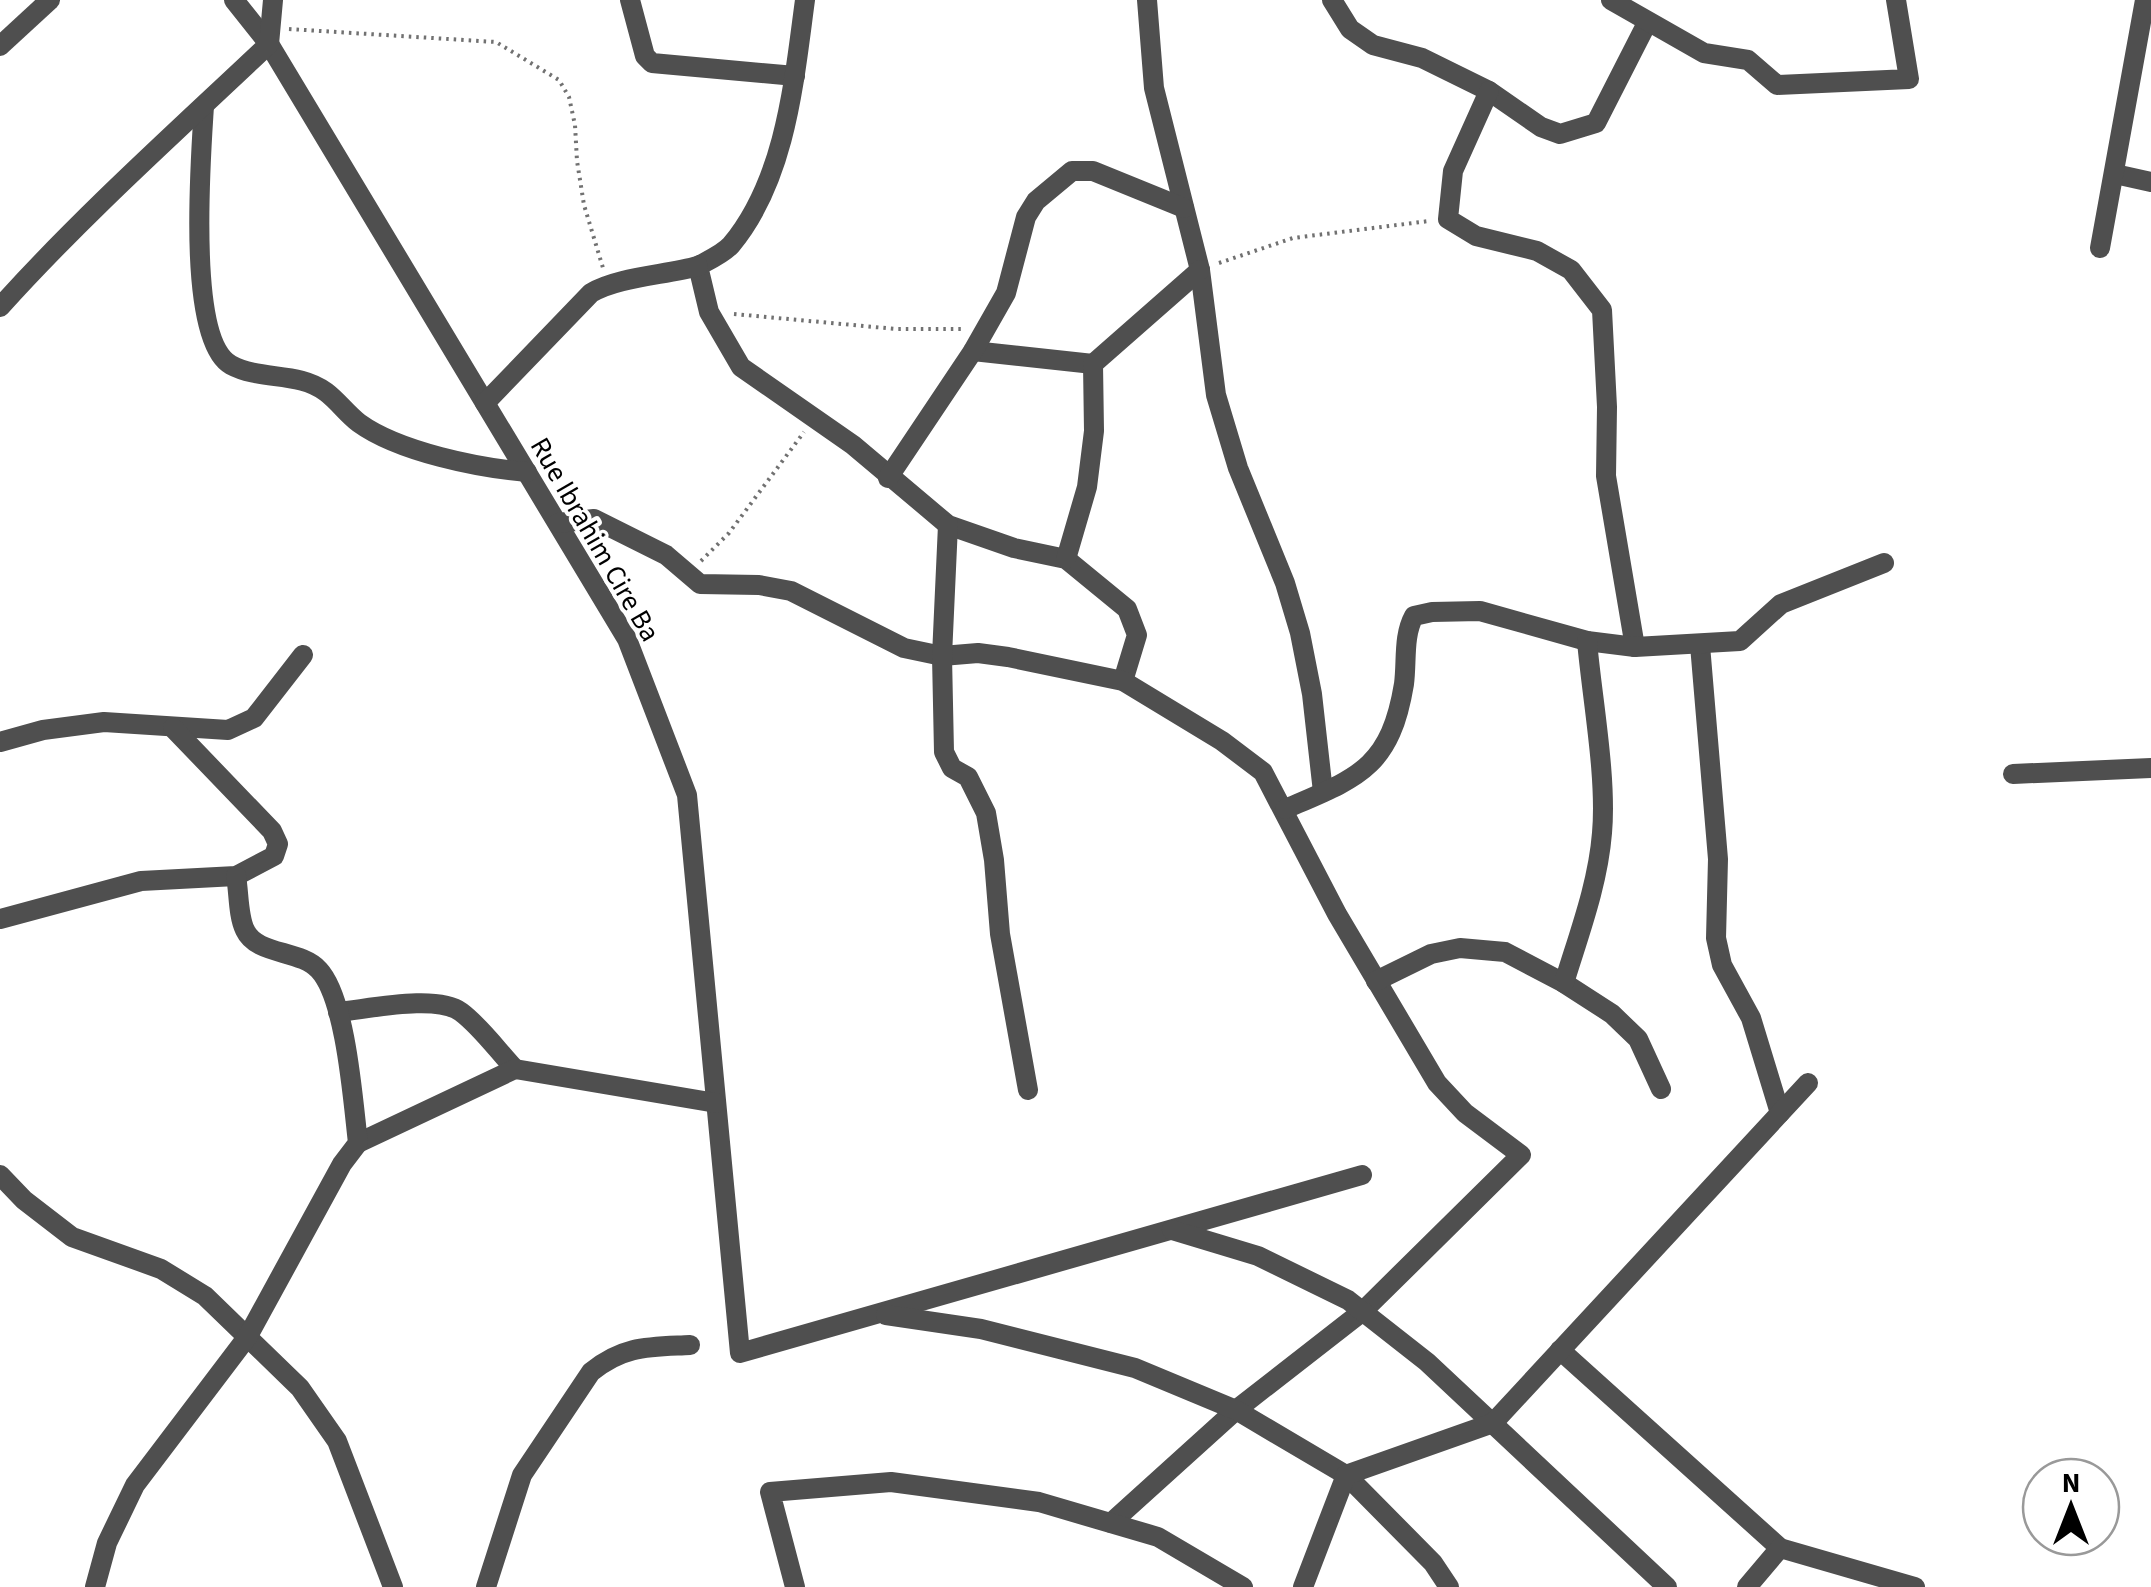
<svg xmlns="http://www.w3.org/2000/svg" width="2151" height="1587" viewBox="0 0 2151 1587" font-family="'Source Sans 3',sans-serif">
<rect width="100%" height="100%" fill="#fff"/>
<g fill="none" stroke-linecap="round" stroke-linejoin="round">
<!-- path -->
<g stroke="#717171" stroke-width="4" stroke-dasharray="2.5 5" stroke-linecap="butt">
<polyline points="289,29 496,42 559,80 569,97 575,125 577,161 584,205 603,268"/>
<polyline points="1219,263 1293,238 1429,221"/>
<polyline points="734,314 896,329 964,329"/>
<polyline points="701,561 729,533 804,432"/>
</g>
<!-- minor -->
<g stroke="#4f4f4f" stroke-width="20">
<polyline points="234,0 269,44 627,639 687,795 740,1353 1362,1175"/>
<polyline points="630,0 645,56 652,63 795,76"/>
<path d="M805 0C794 81 786 179 731 245 723 254 709 260 698 266L709 312 741 367 853 445 948 525 1014 548 1066 559 1127 609 1137 635 1123 681"/>
<polyline points="1147,0 1154,88 1200,270 1216,395 1238,468 1285,583 1300,633 1312,694 1323,792"/>
<polyline points="1332,0 1350,29 1373,45 1422,58 1489,91 1541,127 1560,134 1596,123 1647,23"/>
<polyline points="1611,0 1704,53 1748,60 1777,85 1909,79 1896,0"/>
<polyline points="0,46 50,0"/>
<polyline points="1489,91 1453,171 1448,219 1476,236 1537,251 1571,270 1602,310 1607,407 1606,476 1635,647"/>
<path d="M204 106C201 155 186 340 231 365 261 381 298 371 326 392 338 401 347 414 359 423 399 452 479 468 527 472"/>
<polyline points="2115,174 2151,182"/>
<polyline points="2100,248 2145,0"/>
<path d="M0 307C84 214 178 130 269 44L273 0"/>
<polyline points="973,351 1093,364"/>
<path d="M485 403 591 293C617 277 666 275 698 266"/>
<polyline points="888,478 973,351 1006,293 1026,217 1036,201 1072,171 1093,171 1184,208"/>
<polyline points="558,523 594,519 666,555 700,584 759,585 791,591 904,648 942,656 978,653 1008,657 1123,681 1222,741 1263,772 1337,914 1437,1083 1465,1113 1521,1155 1363,1311 1236,1410 1111,1523"/>
<polyline points="948,525 942,656 944,752 952,768 968,777 986,813 994,860 1000,934 1028,1090"/>
<polyline points="1066,559 1087,487 1094,431 1093,364 1200,270"/>
<polyline points="1700,645 1718,859 1716,938 1722,965 1751,1018 1780,1113"/>
<polyline points="0,742 43,730 104,722 228,730 254,718 303,655"/>
<polyline points="2013,774 2151,768"/>
<path d="M1285 809C1357 778 1390 769 1404 684 1407 661 1403 636 1414 616L1432 612 1480 611 1587 641 1635 647 1740 641 1781 604 1884 563"/>
<polyline points="0,919 141,881 236,876 274,856 278,844 272,831 173,728"/>
<polyline points="1376,981 1431,954 1460,948 1505,952 1564,983 1612,1014 1638,1039 1661,1089"/>
<path d="M1564 983C1579 934 1598 884 1602 833 1607 777 1592 698 1587 641"/>
<path d="M338 1012C369 1009 437 994 461 1012 481 1027 498 1051 515 1069"/>
<polyline points="358,1143 515,1069 716,1103"/>
<polyline points="0,1175 24,1200 72,1237 161,1269 205,1296 300,1388 337,1441 393,1587"/>
<polyline points="1172,1230 1258,1256 1348,1300 1427,1362 1667,1587"/>
<polyline points="886,1315 981,1329 1135,1368 1236,1410 1346,1475 1433,1563 1449,1587"/>
<polyline points="1560,1350 1780,1548 1915,1587"/>
<path d="M95 1587 107 1543 135 1485 248 1336 342 1164 358 1143C353 1101 346 999 319 970 300 949 257 956 245 930 238 916 239 892 236 876"/>
<path d="M486 1587 522 1475 591 1372C624 1345 650 1347 690 1345"/>
<polyline points="795,1587 770,1492 891,1482 1039,1502 1158,1537 1243,1587"/>
<polyline points="1303,1587 1346,1475 1493,1423 1808,1083"/>
<polyline points="1747,1587 1780,1548"/>
</g>
</g>
<g text-anchor="middle" stroke-width="8" stroke-linejoin="round" paint-order="stroke">
<!-- street labels -->
<g font-size="28" fill="#000" stroke="#fff">
<text transform="translate(596 539) rotate(60)" y="10">Rue Ibrahim Cire Ba</text>
</g>
</g>
<!-- north arrow -->
<g transform="translate(2071 1507)"><circle r="48" fill="#ffffff" stroke="#999999" stroke-width="2.5"/>
<path d="M0-8L18 38L0 25L-18 38Z" fill="#000000"/>
<text y="-15" font-size="28" font-weight="bold" text-anchor="middle" fill="#000000">N</text>
</g>
</svg>
